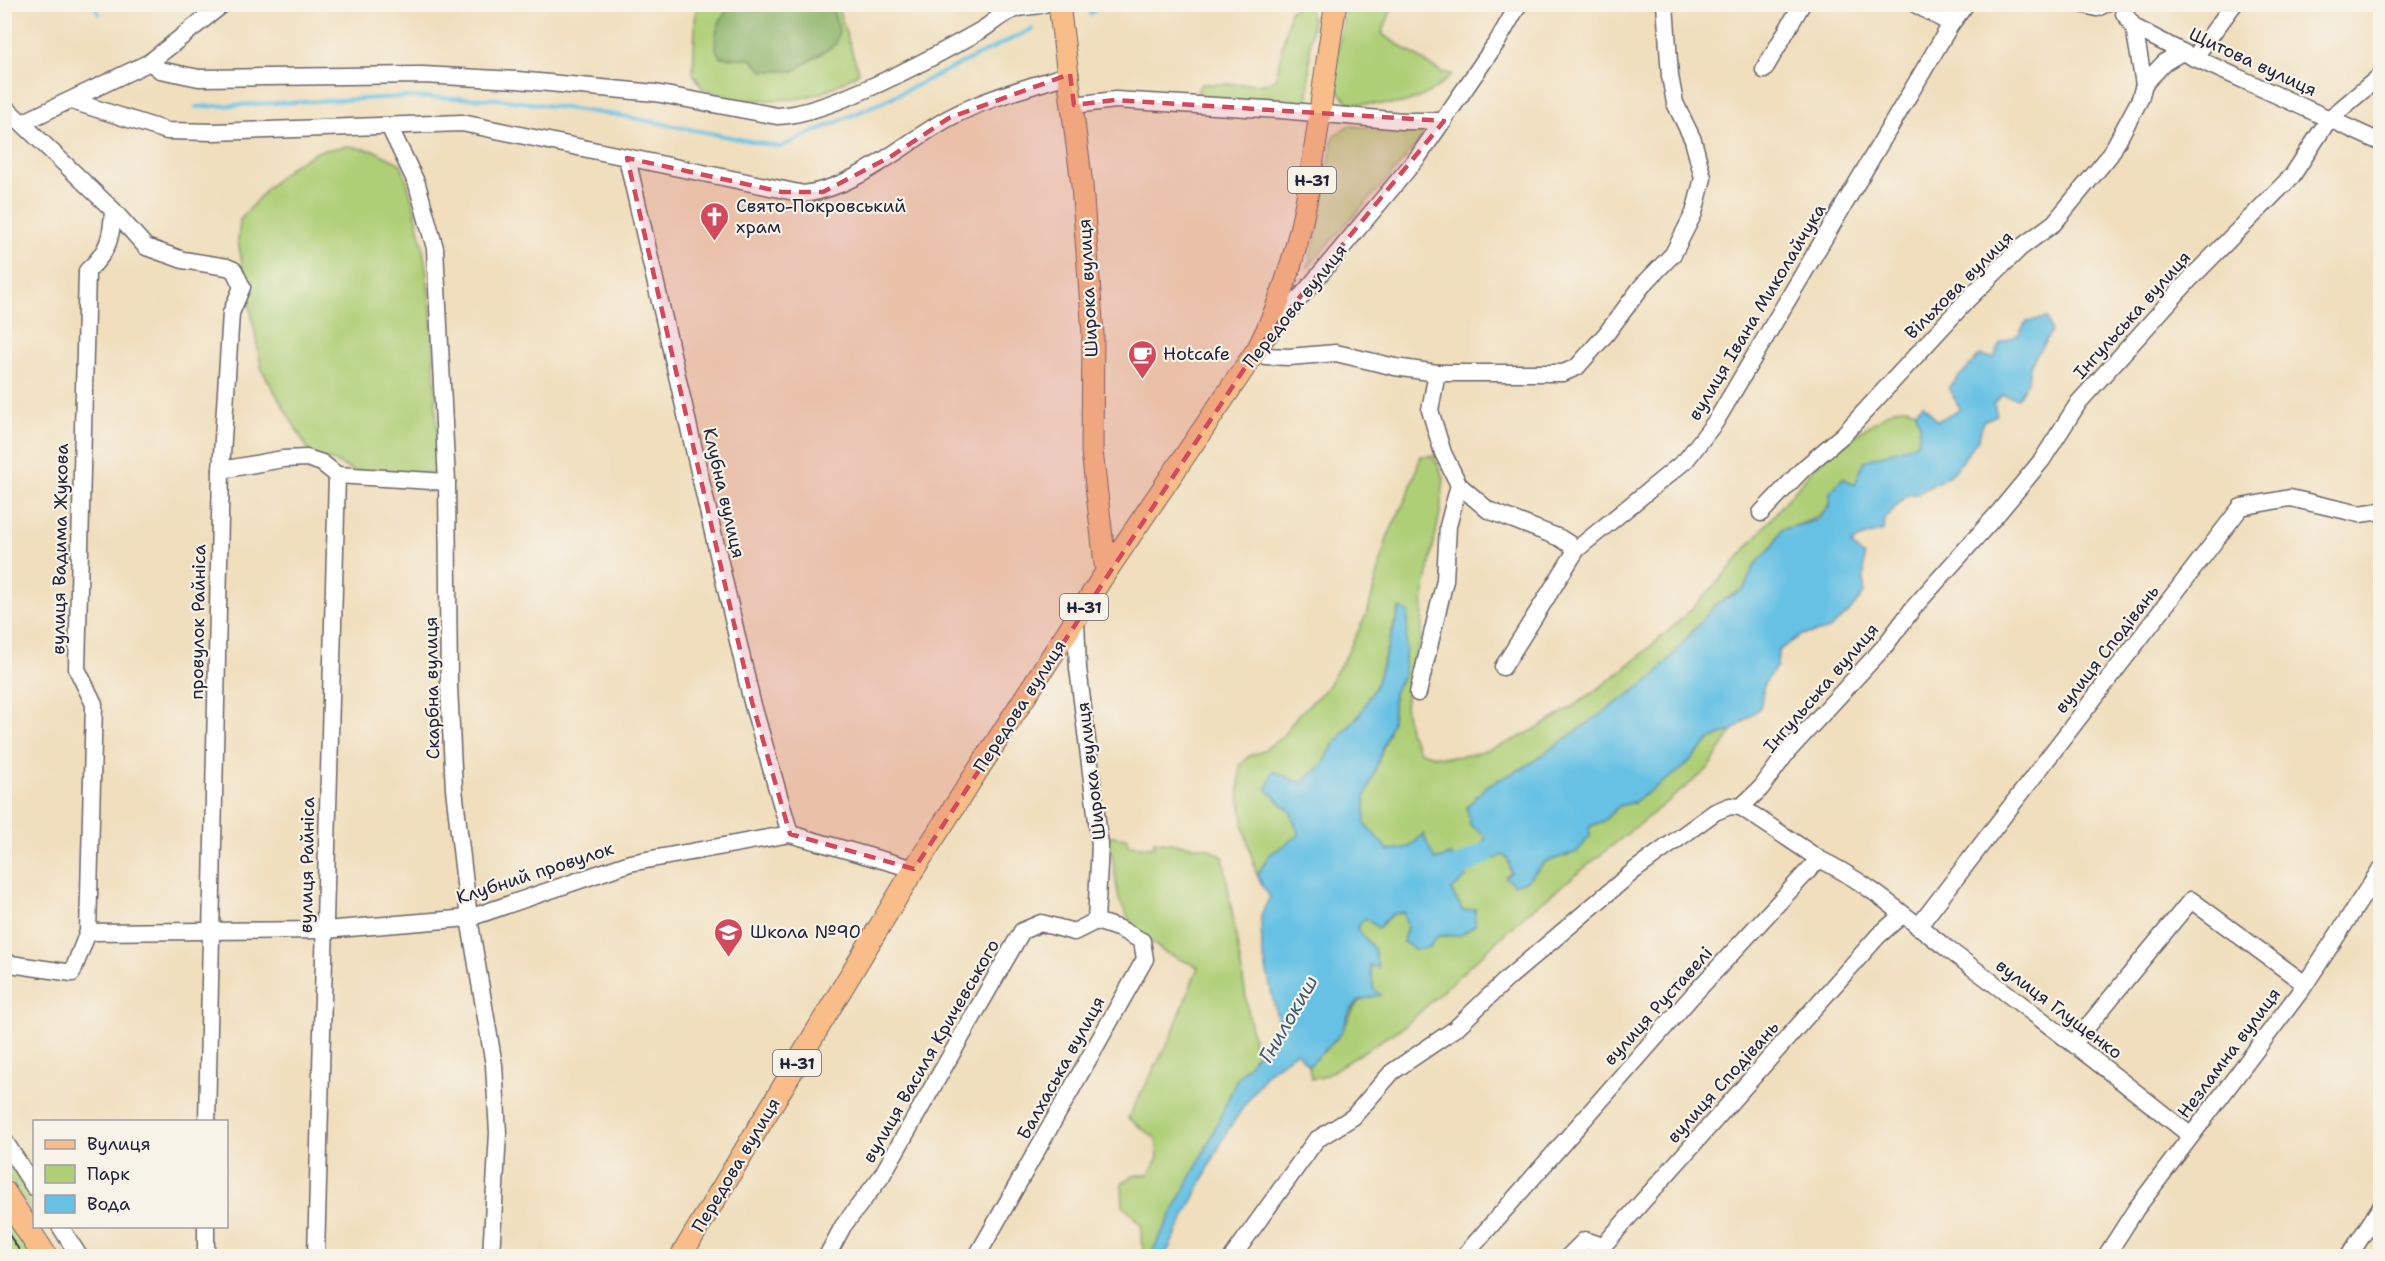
<svg xmlns="http://www.w3.org/2000/svg" width="2385" height="1261" viewBox="0 0 2385 1261" font-family="'Shantell Sans',sans-serif">
<rect width="100%" height="100%" fill="#f7f3e8"/>
<filter id="ink" filterUnits="userSpaceOnUse"><feTurbulence type="fractalNoise" baseFrequency=".0167" numOctaves="2"/><feDisplacementMap in="SourceGraphic" scale="12" xChannelSelector="R" yChannelSelector="G"/><feConvolveMatrix kernelMatrix="1 2 1 2 8 2 1 2 1" color-interpolation-filters="sRGB"/></filter>
<filter id="wash" filterUnits="userSpaceOnUse"><feTurbulence type="fractalNoise" baseFrequency=".008" numOctaves="4" result="noise"/><feDisplacementMap in="SourceGraphic" scale="24" xChannelSelector="R" yChannelSelector="G"/><feGaussianBlur stdDeviation="1.35" result="paint"/><feColorMatrix in="noise" values="0 0 0 0 0 0 0 0 0 0 0 0 0 0 0 0 0 1.4 0 .05"/><feComposite in="paint" operator="in"/></filter>
<g filter="url(#wash)">
<rect width="100%" height="100%" fill="#f0debc"/>
<!-- green -->
<g fill="#afcf77" stroke="#687859" stroke-width="1.5">
<polygon points="696,4 732,5 727,10 720,57 751,59 839,30 831,5 837,5 859,73 822,93 796,99 740,101 702,88 693,73"/>
<path d="M1297 5 1309 9C1315 21 1310 34 1310 47 1309 67 1310 85 1307 105L1203 99 1197 92 1201 84H1266L1276 78 1290 11Z"/>
<path d="M1346 5H1393L1382 34 1441 72 1452 74C1419 108 1393 106 1349 103L1332 83Z"/>
<path d="M1348 126 1418 130 1423 136C1388 183 1344 223 1307 269L1321 218 1332 142 1335 135Z"/>
<path d="M347 146 375 151 401 164C437 264 434 368 438 473L353 471 332 460 312 456 262 370 238 242 240 220 267 188 293 165 319 151Z"/>
<path d="M1906 408 1916 411 1920 425 1918 443 1865 461 1855 485 1843 478C1824 517 1823 518 1781 530L1774 545 1754 566 1744 589 1716 604 1654 677 1525 767 1487 786V836L1508 858 1511 873 1526 881 1545 862 1577 852 1589 827 1603 821 1619 806 1634 802 1682 769 1710 740 1733 730 1707 770 1519 920 1406 1025 1323 1077 1311 1079 1309 1066C1318 1055 1335 1044 1342 1031 1355 1009 1351 1005 1374 990L1369 966H1378L1374 949 1357 928 1366 917 1378 928 1391 915 1403 912 1407 926 1403 942 1429 947 1438 936 1461 935 1463 911 1451 890 1466 877 1451 855 1435 860 1410 847 1389 851 1364 824 1365 798 1392 722 1394 693 1404 673 1399 608 1376 685 1360 714 1333 745 1324 764 1301 783 1274 772 1267 790 1290 811 1300 835 1269 855 1257 876 1244 828 1239 791 1240 766 1249 756 1261 752 1282 737 1297 716 1325 690 1346 656 1368 611 1387 538 1409 492 1421 456H1433L1444 478 1440 512 1424 593 1421 639 1409 673 1405 707 1409 730 1419 751C1500 788 1665 640 1716 584 1741 556 1765 526 1789 497 1799 486 1808 473 1819 463 1841 443 1869 427 1893 409Z"/>
<path d="M1104 835 1127 838 1128 845 1154 847V841L1208 848 1223 857 1254 1047 1258 1055 1237 1079 1210 1140 1150 1256C1139 1249 1141 1239 1142 1226L1123 1205 1122 1183 1133 1176 1149 1174 1158 1158 1156 1139 1128 1118 1171 1037 1198 967 1164 952 1135 930 1119 900 1111 848Z"/>
<polygon points="4,1153 34,1200 34,1217 5,1171"/>
<polygon points="4,1211 34,1256 5,1256"/>
</g>
<!-- forest -->
<path fill="#8bb268" stroke="#566a52" stroke-width="1.5" d="M732 5H831L839 30 836 44 794 71H763L751 59 720 57C709 41 719 17 732 5Z"/>
<!-- water -->
<g fill="#66c1e4" stroke="#447290" stroke-width="1.5">
<polygon points="2047,318 2051,332 2030,365 2028,381 2018,398 2002,395 1994,404 1997,415 1983,421 1979,438 1953,473 1917,494 1907,495 1885,518 1884,531 1862,537 1851,544 1864,556 1864,593 1851,610 1828,630 1802,635 1778,651 1777,666 1764,684 1760,708 1733,730 1710,740 1682,769 1634,802 1619,806 1603,821 1589,827 1590,836 1577,852 1545,862 1526,881 1514,885 1505,877 1511,873 1508,858 1503,855 1496,859 1484,854 1481,847 1486,836 1470,825 1467,807 1486,786 1525,767 1654,677 1716,604 1744,589 1754,566 1774,545 1781,530 1817,520 1829,507 1830,492 1843,478 1855,485 1864,461 1918,443 1920,425 1916,411 1923,404 1937,421 1960,409 1949,387 1980,355 1994,358 2000,343 2018,335 2027,321"/>
<polygon points="1400,608 1408,612 1404,673 1394,693 1392,722 1365,798 1365,824 1389,851 1410,847 1423,834 1435,860 1451,855 1466,877 1451,891 1463,911 1475,909 1475,925 1461,935 1438,936 1429,947 1416,950 1403,942 1407,926 1403,912 1391,915 1378,928 1365,918 1357,928 1374,949 1378,967 1370,966 1374,990 1381,995 1359,1000 1349,1013 1342,1032 1309,1066 1296,1052 1266,1074 1227,1131 1165,1256 1150,1256 1210,1140 1237,1079 1279,1026 1262,949 1261,915 1270,897 1257,876 1269,855 1299,835 1290,811 1267,790 1273,771 1301,783 1324,764 1333,745 1360,714 1376,685"/>
</g>
<g fill="none" stroke-linecap="round" stroke-linejoin="round">
<!-- stream -->
<g stroke="#66c1e4" stroke-width="4">
<polyline points="94,4 99,14"/>
<polyline points="1090,14 1103,4"/>
<polyline points="196,107 402,97 500,99 623,116 780,147 882,102 1032,29"/>
</g>
<!-- river -->
<polyline stroke="#66c1e4" stroke-width="21" points="1432,875 1459,867 1484,854"/>
</g>
</g>
<g filter="url(#ink)">
<g fill="none" stroke-linecap="round" stroke-linejoin="round">
<defs>
<g id="minor">
<polyline points="1519,4 1497,42 1418,157 1258,348 1265,356 1289,357 1336,353 1395,367 1437,373 1563,373 1577,367 1606,334 1642,286 1673,254 1694,213 1703,178 1693,140 1675,103 1670,76 1665,4"/>
<polyline points="1915,4 1951,24"/>
<polyline points="2081,4 2097,8 2105,4"/>
<polyline points="2122,4 2124,13 2134,27 2182,52 2380,142"/>
<polyline points="2194,58 2234,4"/>
<path d="M150 62 160 70 199 78 423 75 517 80 655 93 777 116C827 115 932 58 978 32 990 26 1000 14 1013 10 1022 6 1034 7 1044 4"/>
<polyline points="1764,70 1802,4"/>
<polyline points="2144,84 2165,62 2182,52"/>
<path d="M72 101 167 131 214 132 462 123 804 194C858 187 902 144 949 118 986 98 1030 87 1070 74"/>
<polyline points="1074,105 1115,100 1281,110 1402,121 1444,121"/>
<path d="M4 106 113 210C112 238 108 252 87 271L77 669 94 704 88 932 72 973 4 963"/>
<polyline points="22,123 150,62 223,4"/>
<polyline points="389,126 417,184 435,248 447,482 449,686 454,789 469,918 494,1065 498,1133 491,1256"/>
<polyline points="627,158 752,702 790,834"/>
<polyline points="113,210 146,247 183,260 227,267 234,270 242,287 231,313 221,470 207,1122"/>
<polyline points="1437,373 1430,410 1443,453 1459,485 1488,510 1560,538 1577,549"/>
<polyline points="221,470 283,459 307,458 322,463 337,475 447,482"/>
<polyline points="1761,513 1803,469 1844,434 1968,299 2020,248 2054,223 2110,155 2140,99 2144,84 2134,27"/>
<polyline points="1076,621 1078,668 1100,845 1096,921"/>
<polyline points="1503,667 1577,549 1686,460 1716,421 1951,24 1966,4"/>
<polyline points="1418,693 1445,580 1448,526 1459,485"/>
<polyline points="1741,807 1819,859"/>
<polyline points="1918,927 2241,507 2290,498 2360,514 2380,511"/>
<polyline points="88,932 325,930 469,918 630,863 790,834 914,869"/>
<polyline points="2074,1043 2191,900 2305,984"/>
<polyline points="4,1140 34,1187"/>
<polyline points="60,1226 79,1256"/>
<polyline points="206,1226 206,1256"/>
<polyline points="316,1256 337,475"/>
<polyline points="827,1256 843,1226 881,1177 1022,931 1041,923 1074,932 1096,921"/>
<polyline points="977,1256 1145,959 1142,941 1120,929 1096,921"/>
<polyline points="1233,1256 1316,1140 1353,1117 1392,1072 1455,1029 1507,979 1635,870 1715,812 1730,806 1741,807 1761,788 1788,751 1884,647 1914,607 1999,512 2042,460 2079,402 2191,278 2292,176 2329,119 2380,76"/>
<path d="M1464 1256 1692 996 1819 859C1866 881 1908 919 1949 950 2031 1011 2112 1073 2191 1136"/>
<polyline points="1569,1256 1585,1240 1603,1246 1878,936 1902,915"/>
<polyline points="2106,1256 2136,1209 2302,989 2380,870"/>
<polyline points="2349,1256 2380,1208"/>
</g>
<g id="major">
<polyline points="1059,4 1082,185 1093,334 1092,451 1106,572"/>
<path d="M681 1256 914 869 1106 572 1258 348C1315 236 1314 125 1336 4"/>
</g>
<polyline id="highway" points="4,1193 45,1256"/>
</defs>
<!-- minor casing -->
<use href="#minor" stroke="#6a6468" stroke-width="19"/>
<!-- major casing -->
<use href="#major" stroke="#6a6468" stroke-width="23"/>
<!-- highway casing -->
<use href="#highway" stroke="#6a6468" stroke-width="26"/>
<!-- minor -->
<use href="#minor" stroke="#fff" stroke-width="16"/>
<!-- major -->
<use href="#major" stroke="#f8bd88" stroke-width="21"/>
<!-- highway -->
<use href="#highway" stroke="#f8bd88" stroke-width="24"/>
<!-- tram -->
<polyline stroke="#22223b" stroke-width="1.5" points="4,1227 23,1256"/>
</g>
</g>
<!-- marked area -->
<path fill="#d1495b" fill-opacity="0.2" stroke="#d1495b" stroke-width="4.5" stroke-dasharray="12 8" stroke-linejoin="round" d="M1070 74 1074 105 1115 100 1444 121 1258 348 914 869 790 834 752 702 627 158 782 192H823L890 157 949 118Z"/>
<!-- icons -->
<defs>
<symbol id="church-pin" viewBox="-11 -11 22 30"><path d="M0 17L-7.5 6A9.5 9.5 0 1 1 7.5 6Z" fill="#d1495b" stroke="#f7f3e8"/><path d="M-1.2-6h2.4v3.5h3.3v2.4h-3.3V6h-2.4V-.1h-3.3v-2.4h3.3Z" fill="#fff"/></symbol>
<symbol id="cafe-pin" viewBox="-11 -11 22 30"><path d="M0 17L-7.5 6A9.5 9.5 0 1 1 7.5 6Z" fill="#d1495b" stroke="#f7f3e8"/><path d="M-5.5-4.5H6V0H3Q3 3.5 0 3.5H-2.5Q-5.5 3.5-5.5 0ZM3-3.2v2h1.7v-2ZM-6 4.5H4V6H-6Z" fill="#fff"/></symbol>
<symbol id="school-pin" viewBox="-11 -11 22 30"><path d="M0 17L-7.5 6A9.5 9.5 0 1 1 7.5 6Z" fill="#d1495b" stroke="#f7f3e8"/><path d="M0-5L7-2L0 1L-7-2ZM-4 1L0 2.5L4 1V4Q0 6-4 4Z" fill="#fff"/></symbol>
</defs>
<g fill-rule="evenodd">
<use href="#church-pin" x="698" y="200" width="33" height="45"/>
<use href="#cafe-pin" x="1126" y="338" width="33" height="45"/>
<use href="#school-pin" x="712" y="916" width="33" height="45"/>
</g>
<g text-anchor="middle" stroke-width="4.5" stroke-linejoin="round" paint-order="stroke">
<!-- shield labels -->
<g fill="#f7f3e8" stroke="#62616f" stroke-width="1.5">
<rect x="1288" y="167" width="48" height="26" rx="4.5"/>
<rect x="1060" y="594" width="48" height="26" rx="4.5"/>
<rect x="773" y="1050" width="48" height="26" rx="4.5"/>
</g>
<g font-size="16" font-weight="bold" fill="#22223b">
<text x="1312" y="186">Н-31</text>
<text x="1084" y="613">Н-31</text>
<text x="797" y="1069">Н-31</text>
</g>
<!-- street labels -->
<g font-size="18" fill="#22223b" stroke="#f7f3e8">
<text transform="translate(2253 62) rotate(25)" y="6">Щитова вулиця</text>
<text transform="translate(1959 285) rotate(-45)" y="6">Вільхова вулиця</text>
<text transform="translate(1088 288) rotate(-93)" y="6">Широка вулиця</text>
<text transform="translate(1295 306) rotate(-51)" y="6">Передова вулиця</text>
<text transform="translate(1757 312) rotate(-59)" y="6">вулиця Івана Миколайчука</text>
<text transform="translate(2132 315) rotate(-48)" y="6">Інгульська вулиця</text>
<text transform="translate(724 493) rotate(77)" y="6">Клубна вулиця</text>
<text transform="translate(60 549) rotate(-89)" y="6">вулиця Вадима Жукова</text>
<text transform="translate(198 622) rotate(-89)" y="6">провулок Райніса</text>
<text transform="translate(2107 649) rotate(-52)" y="6">вулиця Сподівань</text>
<text transform="translate(432 688) rotate(-91)" y="6">Скарбна вулиця</text>
<text transform="translate(1821 688) rotate(-49)" y="6">Інгульська вулиця</text>
<text transform="translate(1020 706) rotate(-57)" y="6">Передова вулиця</text>
<text transform="translate(1091 771) rotate(-97)" y="6">Широка вулиця</text>
<text transform="translate(307 865) rotate(-89)" y="6">вулиця Райніса</text>
<text transform="translate(535 873) rotate(-18)" y="6">Клубний провулок</text>
<text transform="translate(1658 1006) rotate(-48)" y="6">вулиця Руставелі</text>
<text transform="translate(2059 1009) rotate(37)" y="6">вулиця Глущенко</text>
<text transform="translate(931 1051) rotate(-60)" y="6">вулиця Василя Кричевського</text>
<text transform="translate(2229 1053) rotate(-53)" y="6">Незламна вулиця</text>
<text transform="translate(1061 1068) rotate(-61)" y="6">Балхаська вулиця</text>
<text transform="translate(1723 1082) rotate(-48)" y="6">вулиця Сподівань</text>
<text transform="translate(736 1165) rotate(-59)" y="6">Передова вулиця</text>
</g>
<!-- poi labels -->
<g font-size="18" fill="#22223b" stroke="#f7f3e8" text-anchor="start">
<text x="736" y="212">Свято-Покровський<tspan x="736" dy="21">храм</tspan></text>
<text x="1163" y="360">Hotcafe</text>
<text x="750" y="938">Школа №90</text>
</g>
<!-- water labels -->
<g font-size="20" font-style="italic" fill="#3a5a76" stroke="#f7f3e8">
<text transform="translate(1288 1019) rotate(-60)" y="7">Гнилокиш</text>
</g>
</g>
<!-- margin -->
<rect width="2385" height="1261" fill="none" stroke="#f7f3e8" stroke-width="24"/>
<!-- legend -->
<rect x="33" y="1120" width="195" height="108" fill="#f7f3e8" stroke="#a29fa3" stroke-width="1.5"/>
<rect x="45" y="1140" width="30" height="9" fill="#f8bd88" stroke="#a29fa3" stroke-width="1.5"/>
<text x="87" y="1150" font-size="18" fill="#22223b">Вулиця</text>
<rect x="45" y="1165" width="30" height="18" fill="#afcf77" stroke="#a29fa3" stroke-width="1.5"/>
<text x="87" y="1180" font-size="18" fill="#22223b">Парк</text>
<rect x="45" y="1195" width="30" height="18" fill="#66c1e4" stroke="#a29fa3" stroke-width="1.5"/>
<text x="87" y="1210" font-size="18" fill="#22223b">Вода</text>
</svg>
